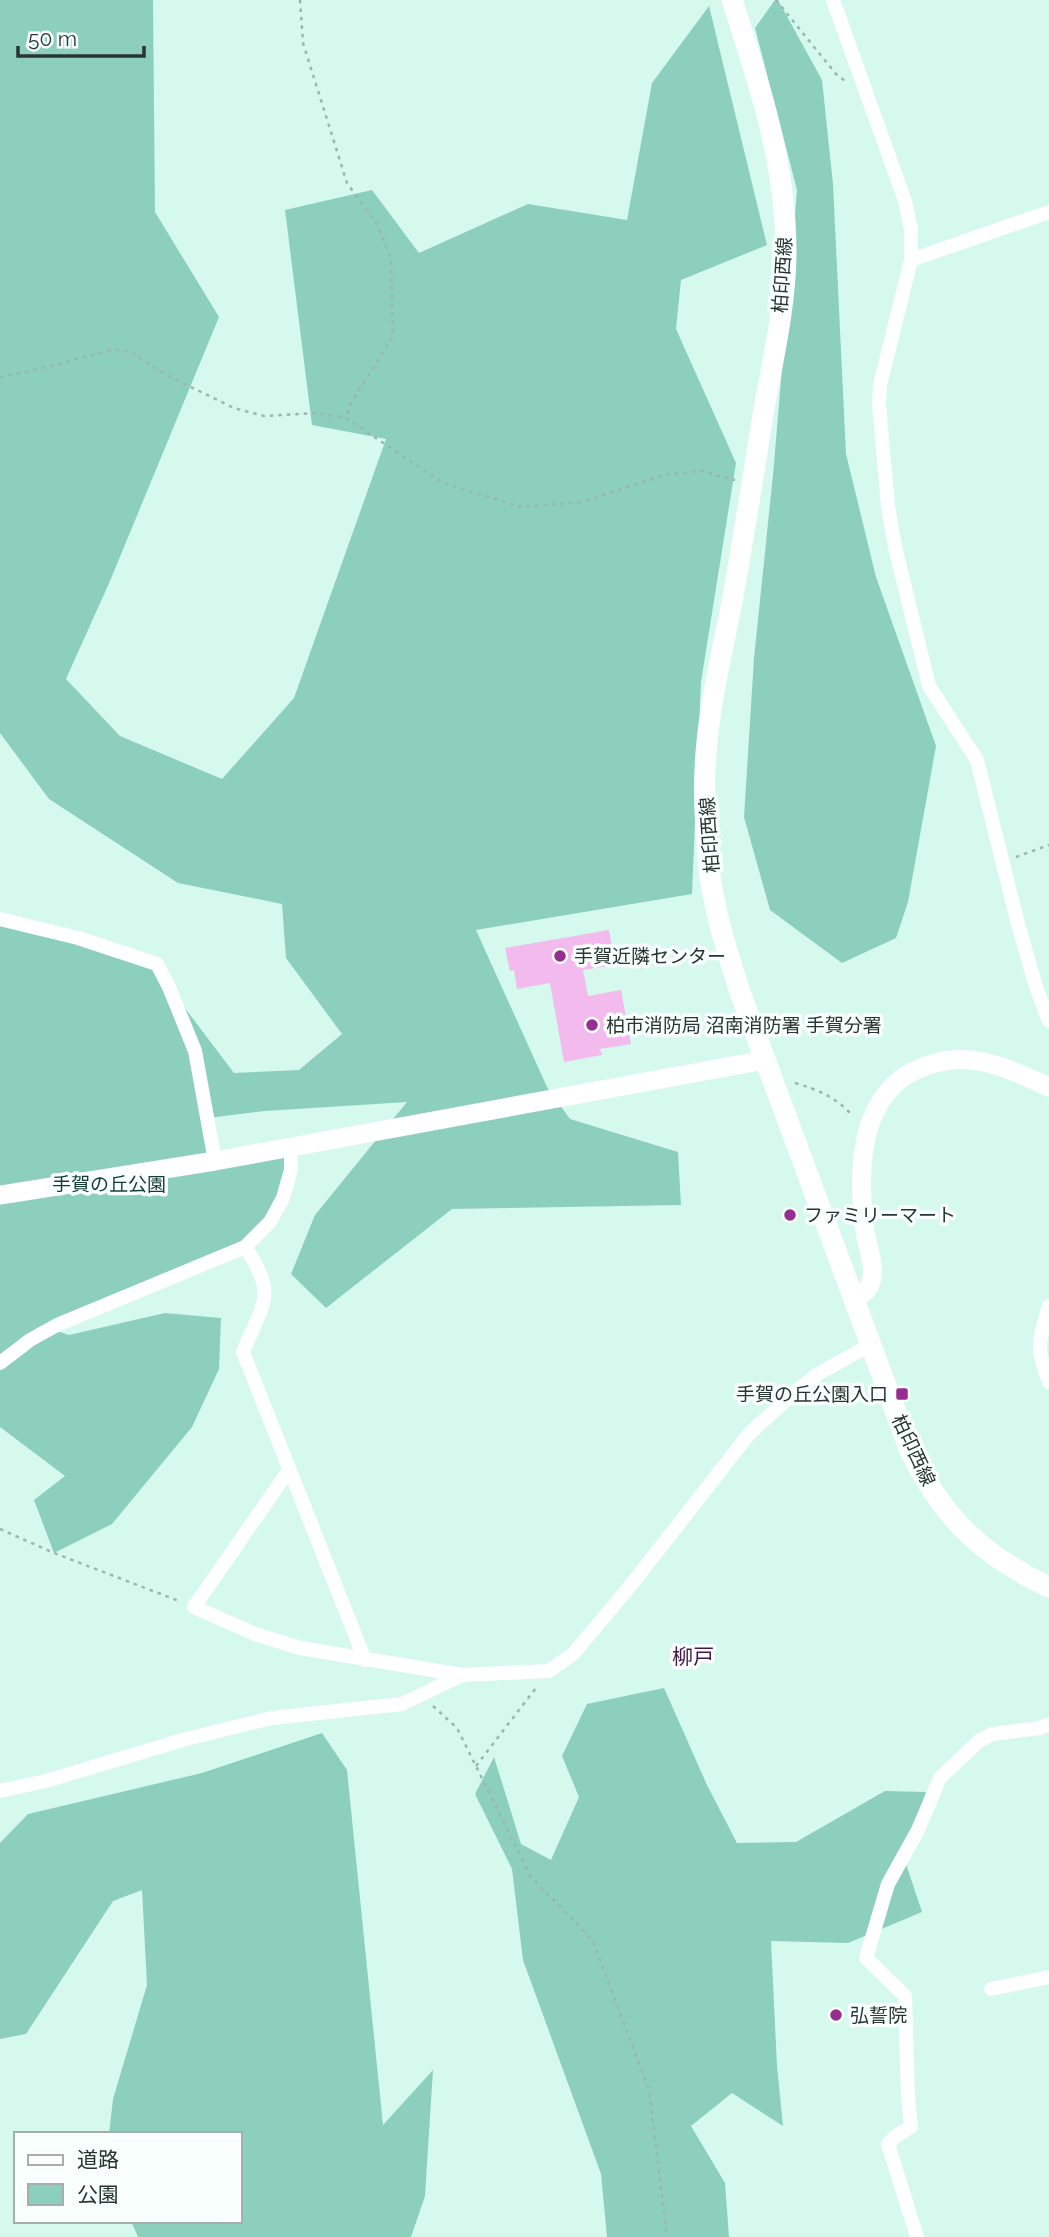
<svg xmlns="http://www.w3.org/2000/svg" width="1049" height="2237" viewBox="0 0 1049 2237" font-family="Raleway,'Noto Sans JP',sans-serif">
<rect width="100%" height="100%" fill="#d6f9ee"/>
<!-- green -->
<g fill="#8dcfbd">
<polygon points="0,0 153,0 155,212 219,317 110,581 66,679 120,736 222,779 294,698 386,439 312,425 285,210 372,190 419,253 528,204 627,220 652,83 709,6 767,245 681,280 676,329 736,463 701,682 692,894 476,930 547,1087 570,1119 678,1152 681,1205 452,1209 326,1308 291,1274 315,1215 407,1102 265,1111 208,1118 215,1161 291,1147 291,1170 259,1233 51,1329 69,1335 165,1313 221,1318 219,1369 192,1427 112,1524 54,1553 34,1500 65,1476 0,1427 0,919 157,964 169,987 234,1073 299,1070 342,1034 286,958 282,904 178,883 49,799 0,733"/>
<polygon points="775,0 778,0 822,80 833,184 846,454 876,577 936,746 908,902 896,938 842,963 770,910 744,817 754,658 773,475 797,190 755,28"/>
<polygon points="664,1688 707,1785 737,1843 796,1842 885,1791 926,1792 905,1861 922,1912 848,1943 771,1941 777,2066 783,2126 732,2093 691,2126 725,2183 729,2237 607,2237 601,2174 523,1960 512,1869 475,1794 494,1757 521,1844 551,1860 579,1797 562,1756 587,1704"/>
<polygon points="322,1733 347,1770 383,2125 433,2070 425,2196 411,2237 138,2237 131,2221 240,2221 240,2134 109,2134 113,2099 147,1985 142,1890 113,1901 26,2034 0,2039 0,1843 28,1814 202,1773"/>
</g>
<!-- building -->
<polygon fill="#f3baed" points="609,930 615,965 583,970 588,996 621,990 631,1044 600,1049 602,1055 564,1062 550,983 517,989 514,970 510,971 505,948"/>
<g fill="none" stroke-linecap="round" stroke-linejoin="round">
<!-- path -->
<g stroke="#9ab6ad" stroke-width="2.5" stroke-dasharray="3.5 5" stroke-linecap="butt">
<polyline points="300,0 303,43 347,183 378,226 391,259 393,336 351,403 346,418"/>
<polyline points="776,0 836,74 845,81"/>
<polyline points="0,377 39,369 115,349 133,353 164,374 234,408 264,416 316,413 346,418 443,483 521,507 582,502 664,475 702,471 735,480"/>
<polyline points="1016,857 1049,845"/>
<path d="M795 1083C819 1090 835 1097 852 1115"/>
<polyline points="0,1529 54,1553 179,1601"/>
<polyline points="433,1706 457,1728 531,1877 593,1941 649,2090 667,2237"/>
<polyline points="476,1766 536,1688"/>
</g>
<!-- minor -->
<g stroke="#fff" stroke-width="14">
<polyline points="833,0 905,201 911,229 911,260 880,385 879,404 888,506 895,547 929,686 977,760 1018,924 1036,987 1049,1021"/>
<polyline points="911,260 1049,212"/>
<polyline points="0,919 78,938 157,964 169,987 195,1051 215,1161"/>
<path d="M245 1247C278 1295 263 1303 243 1352L365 1660"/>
<path d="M1049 1306C1039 1341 1035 1347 1049 1382"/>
<polyline points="0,1363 30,1340 57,1325 245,1247 270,1222 283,1198 291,1170 291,1147"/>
<polyline points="289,1470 194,1607 255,1634 300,1648 462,1675"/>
<polyline points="0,1791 46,1781 186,1739 272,1718 402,1704 462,1675 549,1671 573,1654 631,1585 749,1434 795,1392 818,1374 870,1345"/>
<polyline points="991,1989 1049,1977"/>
<polyline points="917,2237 888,2144 896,2136 911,2127 908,2097 905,1996 866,1958 888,1884 918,1830 940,1778 979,1741 992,1734 1040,1728 1049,1724"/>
</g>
<!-- tertiary -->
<g stroke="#fff" stroke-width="19">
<polyline points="0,1195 215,1161 765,1060"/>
<path d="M854 1300C858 1297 864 1293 867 1290 879 1273 868 1250 865 1232 858 1179 856 1102 912 1072 962 1046 1001 1065 1049 1087"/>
</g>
<!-- secondary -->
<path stroke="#fff" stroke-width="21" d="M732 0C760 86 787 166 786 257 785 308 773 359 764 409 754 471 744 534 733 597 723 649 710 700 706 753 703 787 705 824 708 859 712 904 726 949 740 992L911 1453C944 1519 983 1556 1049 1587"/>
</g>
<!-- markers -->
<g fill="#962d90" stroke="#f8fffc" stroke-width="2.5">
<circle cx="560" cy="956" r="7"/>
<circle cx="592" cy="1025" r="7"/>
<circle cx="790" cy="1215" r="7"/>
<rect x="895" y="1387" width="14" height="14" rx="3.5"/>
<circle cx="836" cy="2015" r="7"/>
</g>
<g text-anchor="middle" stroke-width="7" stroke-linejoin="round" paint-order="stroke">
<!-- street labels -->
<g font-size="19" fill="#283531" stroke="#f8fffc">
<text transform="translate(782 275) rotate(-86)" y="7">柏印西線</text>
<text transform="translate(709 835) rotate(-94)" y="7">柏印西線</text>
<text transform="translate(914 1450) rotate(65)" y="7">柏印西線</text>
</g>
<!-- poi labels -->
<g font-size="19" fill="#283531" stroke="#f8fffc" text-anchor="start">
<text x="574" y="963">手賀近隣センター</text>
<text x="606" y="1032">柏市消防局 沼南消防署 手賀分署</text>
<text x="804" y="1222">ファミリーマート</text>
<text x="888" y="1401" text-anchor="end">手賀の丘公園入口</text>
<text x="850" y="2022">弘誓院</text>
</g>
<!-- park labels -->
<g font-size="19" fill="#143d34" stroke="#f8fffc">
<text x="109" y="1191">手賀の丘公園</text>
</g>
<!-- neighbourhood labels -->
<g font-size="21" fill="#491746" stroke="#f8fffc">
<text x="693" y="1664">柳戸</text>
</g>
</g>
<!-- legend -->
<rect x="14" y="2132" width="228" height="91" fill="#f8fffc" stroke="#a5aeab" stroke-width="2"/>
<rect x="28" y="2155" width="35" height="10" fill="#ffffff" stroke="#a5aeab" stroke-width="2"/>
<text x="77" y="2167" font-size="21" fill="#283531">道路</text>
<rect x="28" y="2184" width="35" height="21" fill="#8dcfbd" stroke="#a5aeab" stroke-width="2"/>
<text x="77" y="2202" font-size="21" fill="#283531">公園</text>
<!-- scale -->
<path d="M18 46v10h126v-10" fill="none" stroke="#283531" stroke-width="3.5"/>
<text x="28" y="46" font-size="21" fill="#283531" stroke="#f8fffc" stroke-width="5" paint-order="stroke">50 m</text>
</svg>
